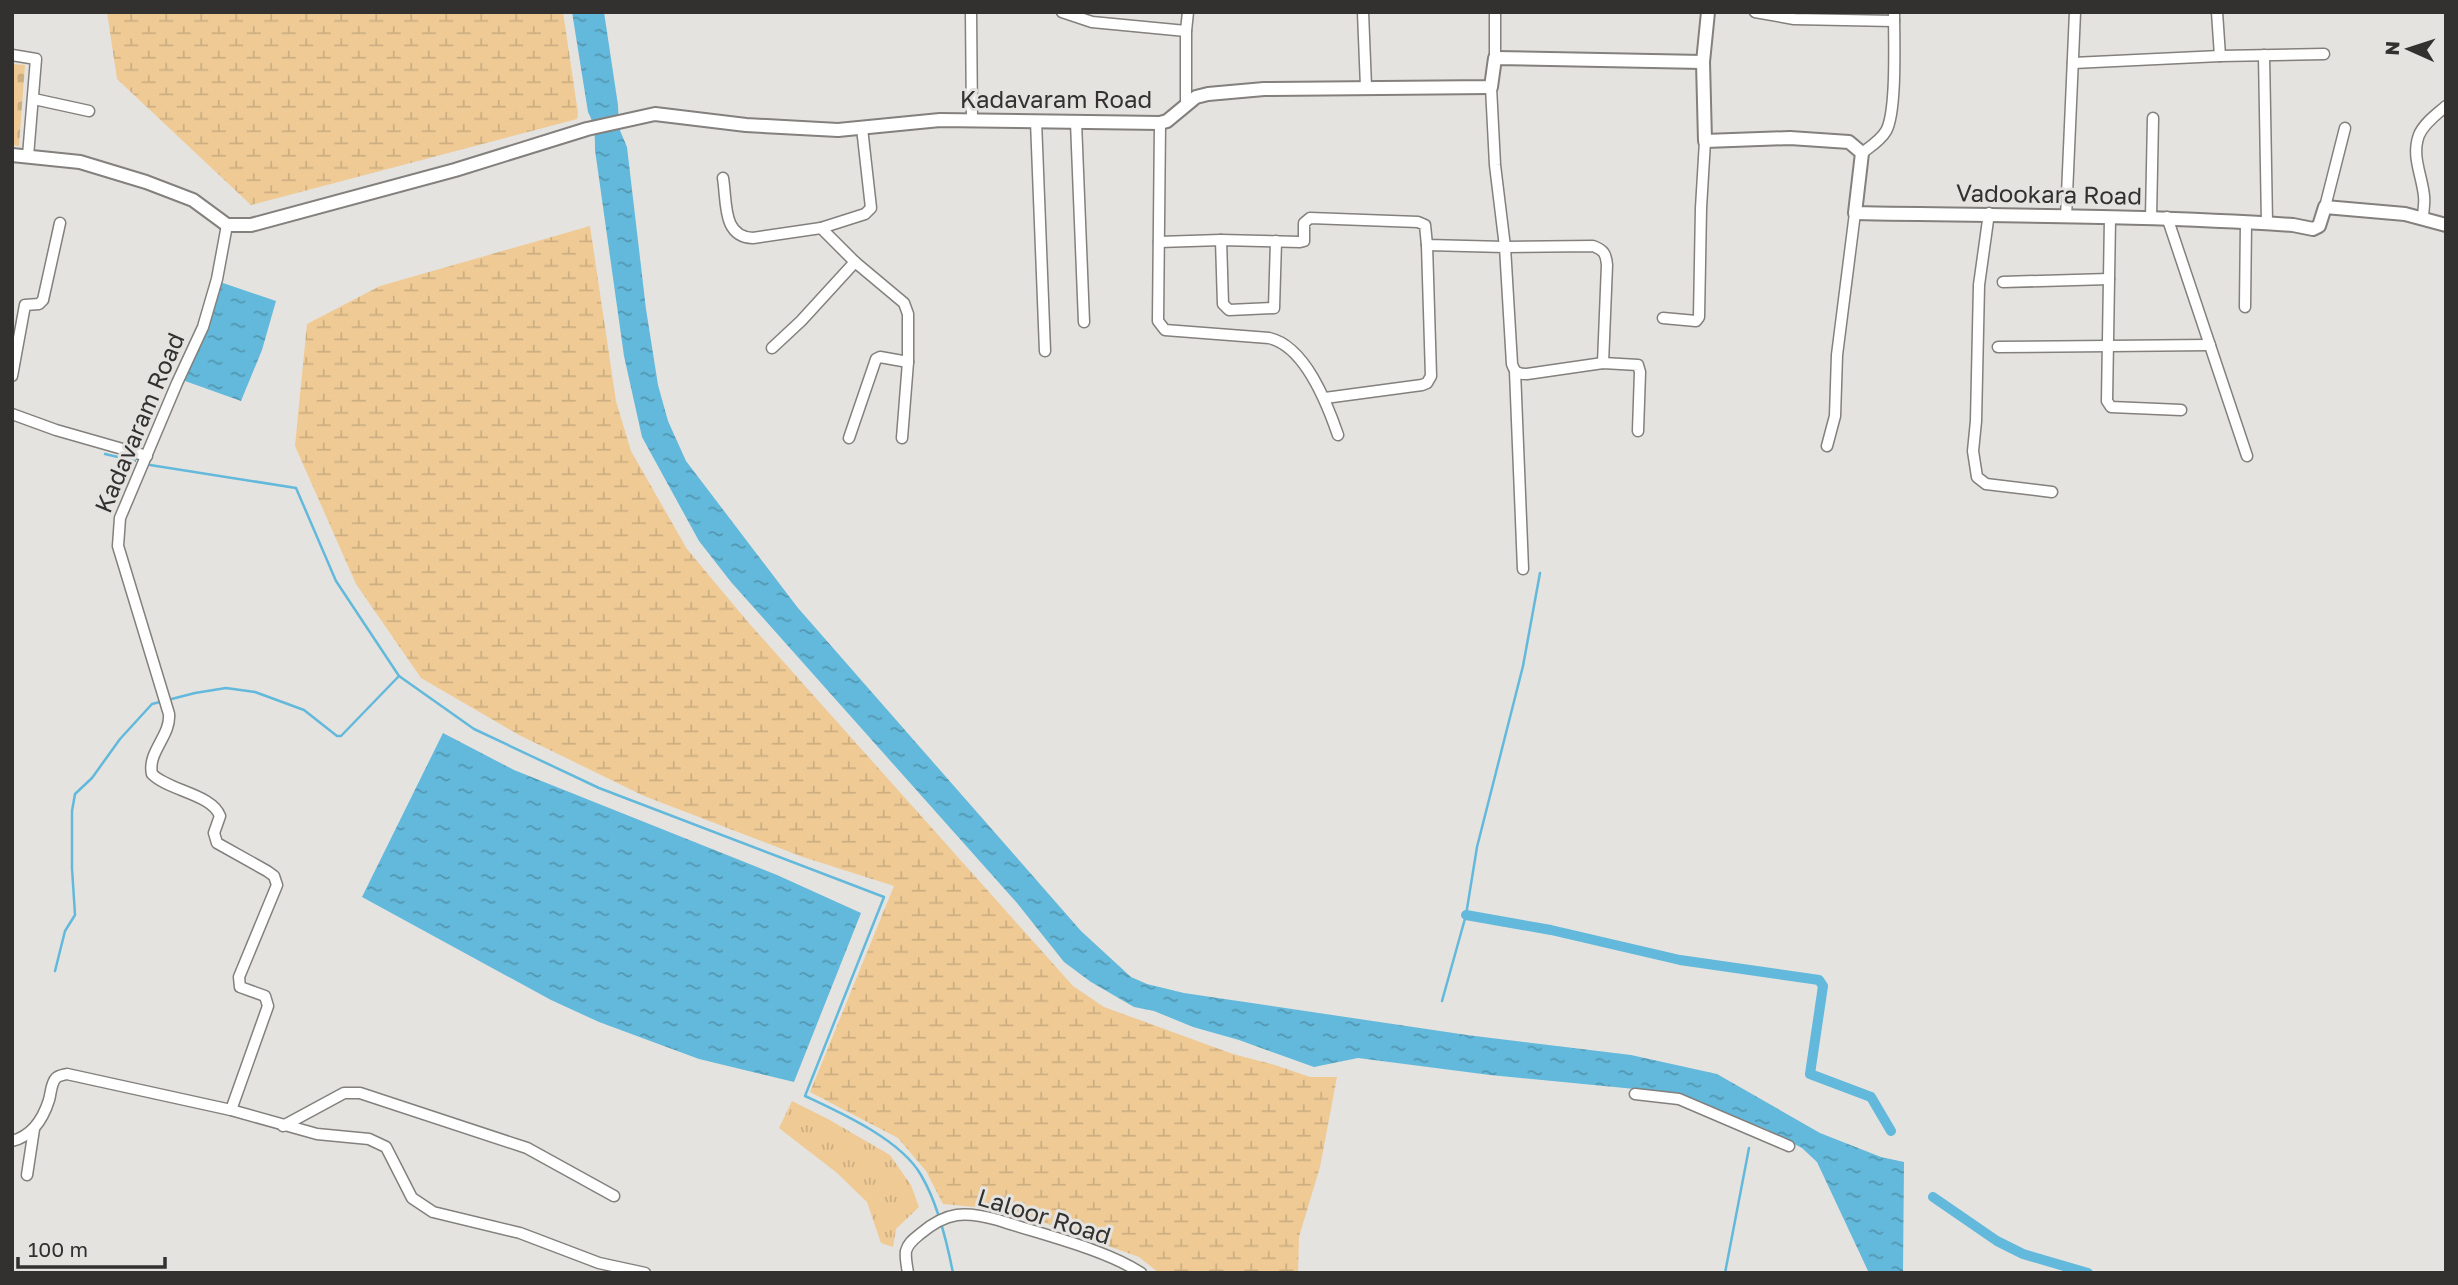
<svg xmlns="http://www.w3.org/2000/svg" width="2458" height="1285" viewBox="0 0 2458 1285" font-family="'Golos Text',sans-serif">
<defs>
<pattern id="grass-tufts" width="24" height="20" patternUnits="userSpaceOnUse" patternTransform="scale(1.75)"><rect width="24" height="20" fill="#efca95"/><path d="M3 7l-1-3M5 7V3M7 7l1-3M15 17l-1-3M17 17v-4M19 17l1-3" fill="none" stroke="#cdae81"/></pattern>
<pattern id="wetland-marsh" width="20" height="14" patternUnits="userSpaceOnUse" patternTransform="scale(1.75)"><rect width="20" height="14" fill="#efca95"/><path d="M1 5h8M5 5V1M11 12h8M15 12V8" fill="none" stroke="#cdae81"/></pattern>
<pattern id="cemetery-stones" width="16" height="16" patternUnits="userSpaceOnUse" patternTransform="scale(1.75)"><rect width="16" height="16" fill="#efca95"/><path d="M2 7V4a2 2 0 0 1 4 0v3zM10 15v-3a2 2 0 0 1 4 0v3z" fill="#cdae81"/></pattern>
<pattern id="water-ripples" width="26" height="14" patternUnits="userSpaceOnUse" patternTransform="scale(1.75)"><rect width="26" height="14" fill="#63b9db"/><path d="M2 4q2-2 4 0t4 0M15 11q2-2 4 0t4 0" fill="none" stroke="#5297b2"/></pattern>
</defs>
<rect width="100%" height="100%" fill="#e5e3df"/>
<!-- grass -->
<polygon fill="url(#grass-tufts)" points="792,1101 828,1119 890,1155 911,1185 919,1207 896,1229 893,1247 881,1243 867,1202 837,1173 779,1128"/>
<!-- wetland -->
<g fill="url(#wetland-marsh)">
<polygon points="107,12 563,12 578,113 577,119 251,205 117,79"/>
<polygon points="590,226 616,401 631,451 687,549 747,621 1073,986 1104,1007 1233,1054 1275,1065 1310,1077 1337,1077 1320,1167 1299,1237 1298,1273 1159,1273 1139,1257 1008,1210 943,1204 926,1171 898,1138 810,1092 894,886 803,857 644,796 519,735 421,678 356,584 295,446 307,324 380,286"/>
</g>
<!-- cemetery -->
<polygon fill="url(#cemetery-stones)" points="12,64 25,65 19,146 12,145"/>
<!-- water -->
<g fill="url(#water-ripples)">
<path d="M572 12H604L618 105 619 128 627 147 646 309 658 385 668 421 686 461 798 608 1081 931 1131 977 1147 984 1184 993 1467 1035 1631 1055 1717 1074 1820 1133 1881 1157 1904 1162 1903 1273H1869L1817 1162 1802 1148 1766 1129 1676 1093 1490 1075 1358 1058 1314 1067 1239 1040 1193 1027 1154 1011 1134 1007 1091 982 1064 962 1017 903 731 582 699 541 642 437 624 356 595 150C595 136 595 125 588 112Z"/>
<polygon points="220,282 276,301 262,350 241,401 185,381"/>
<polygon points="443,733 514,770 777,875 861,913 794,1082 699,1059 599,1022 551,1000 362,897"/>
</g>
<g fill="none" stroke-linecap="round" stroke-linejoin="round">
<!-- stream -->
<g stroke="#63b9db" stroke-width="2.5">
<polyline points="105,454 135,461"/>
<path d="M150 465 296 488 336 581 399 676 474 729 599 788 884 897 805 1096C841 1113 900 1139 921 1175 937 1202 947 1242 953 1273"/>
<polyline points="55,971 65,931 75,915 72,868 72,811 75,794 92,778 120,739 152,704 195,693 226,688 255,692 304,710 337,736 341,736 399,676"/>
<polyline points="1442,1001 1466,915 1477,847 1523,666 1540,573"/>
<polyline points="1725,1273 1749,1148"/>
</g>
<!-- canal -->
<g stroke="#63b9db" stroke-width="10">
<polyline points="1466,915 1551,930 1680,960 1819,980 1823,986 1810,1074 1871,1097 1891,1131"/>
<polyline points="1933,1197 1997,1241 2023,1254 2088,1273"/>
</g>
<defs>
<g id="street">
<polyline points="971,12 972,121"/>
<polyline points="1062,12 1092,22 1186,31"/>
<polyline points="1363,12 1366,87"/>
<polyline points="1495,12 1495,58"/>
<polyline points="1755,12 1794,19 1894,21"/>
<polyline points="2217,12 2220,56"/>
<polyline points="12,55 36,59 28,156"/>
<polyline points="2264,55 2267,223"/>
<polyline points="2073,63 2220,56 2324,54"/>
<path d="M1491 87 1495 165 1505 247 1593 246C1604 250 1606 254 1607 265L1603 363"/>
<polyline points="34,99 89,111"/>
<polyline points="1186,104 1186,31 1188,12"/>
<polyline points="1036,121 1045,351"/>
<polyline points="1076,122 1084,322"/>
<path d="M1160 123 1158 321 1165 330 1269 338C1305 346 1327 403 1338 435"/>
<path d="M1862 153C1870 147 1881 140 1886 131 1897 112 1894 38 1894 12"/>
<path d="M723 178C727 202 722 237 753 238L821 228 855 262 904 303 908 314V362L902 438"/>
<polyline points="2325,207 2345,128"/>
<polyline points="1989,213 1979,285 1976,421 1973,451 1977,477 1986,484 2052,492"/>
<polyline points="2066,217 2075,12"/>
<polyline points="2167,217 2247,456"/>
<polyline points="2110,218 2107,401 2111,407 2181,410"/>
<polyline points="2151,218 2153,118"/>
<path d="M2423 218C2423 211 2425 203 2424 196 2422 175 2411 156 2419 135 2424 123 2437 114 2446 106"/>
<path d="M227 225 217 279 203 327 177 383 120 518 118 546 169 714C171 736 147 752 152 774 169 791 212 794 220 816L214 833 217 843 267 871 274 876 277 885 239 977 240 987 265 996 268 1006 231 1110"/>
<polyline points="821,228 865,214 871,208 862,128"/>
<polyline points="1221,240 1223,304 1229,310 1274,308 1276,241"/>
<path d="M1159 242 1221 240 1300 242 1304 241V223L1310 218 1418 222 1425 225 1427 245 1505 247 1512 364C1515 373 1518 374 1527 374L1603 363 1638 365 1640 372 1638 431"/>
<polyline points="2003,282 2109,279"/>
<polyline points="2245,307 2246,223"/>
<polyline points="1663,318 1696,321 1699,317 1701,208 1705,141"/>
<polyline points="1998,347 2210,345"/>
<polyline points="772,348 801,321 855,262"/>
<polyline points="1515,371 1523,569"/>
<polyline points="12,376 25,305 39,304 43,300 60,223"/>
<polyline points="1325,398 1422,385 1427,383 1431,376 1427,245"/>
<polyline points="12,414 56,430 147,456"/>
<polyline points="849,438 876,359 880,357 908,362"/>
<polyline points="1827,446 1835,416 1837,355 1855,213"/>
<polyline points="1635,1094 1679,1099 1789,1146"/>
<polyline points="283,1126 344,1093 360,1093 527,1148 614,1196"/>
<path d="M12 1141C32 1136 43 1119 49 1100 51 1093 51 1083 56 1078 59 1075 63 1075 67 1074L231 1110 317 1134 369 1139 386 1147 412 1198 433 1212 520 1233 599 1263 645 1273"/>
<polyline points="27,1175 34,1129"/>
<path d="M908 1273C907 1266 905 1258 906 1251 908 1243 914 1239 920 1234 947 1211 965 1211 998 1220 1040 1234 1105 1249 1141 1273"/>
</g>
<g id="secondary">
<path d="M1708 12 1703 62 1705 141 1790 138 1849 142 1862 153 1855 213C2001 216 2147 215 2293 225L2313 229 2319 226 2325 207 2405 214 2446 225"/>
<polyline points="12,155 80,162 146,182 193,200 227,225 251,225 455,170 587,129 655,114 746,125 838,130 940,120 1160,123 1167,121 1196,97 1208,94 1264,89 1491,87 1495,58 1703,62"/>
</g>
</defs>
<!-- street casing -->
<use href="#street" stroke="#83807d" stroke-width="13"/>
<!-- secondary casing -->
<use href="#secondary" stroke="#83807d" stroke-width="16"/>
<!-- street -->
<use href="#street" stroke="#fff" stroke-width="10"/>
<!-- secondary -->
<use href="#secondary" stroke="#fff" stroke-width="12"/>
</g>
<g text-anchor="middle" stroke-width="6" stroke-linejoin="round" paint-order="stroke">
<!-- street labels -->
<g font-size="24" fill="#323130" stroke="#e5e3df">
<text x="1056" y="108">Kadavaram Road</text>
<text transform="translate(2049 195) rotate(1)" y="8">Vadookara Road</text>
<text transform="translate(140 423) rotate(-67)" y="8">Kadavaram Road</text>
<text transform="translate(1044 1217) rotate(17)" y="8">Laloor Road</text>
</g>
</g>
<!-- border -->
<rect width="2458" height="1285" fill="none" stroke="#323130" stroke-width="28"/>
<!-- north arrow -->
<g transform="translate(2409 49) rotate(273)" stroke="#e5e3df" stroke-width="5" paint-order="stroke">
<path d="M0-5L12 26L0 18L-12 26Z" fill="#323130"/>
<text y="-10" font-size="19" font-weight="bold" text-anchor="middle" fill="#323130">N</text>
</g>
<!-- scale -->
<path d="M18 1257v10h147v-10" fill="none" stroke="#323130" stroke-width="3.5"/>
<text x="28" y="1257" font-size="21" fill="#323130" stroke="#e5e3df" stroke-width="5" paint-order="stroke">100 m</text>
</svg>
